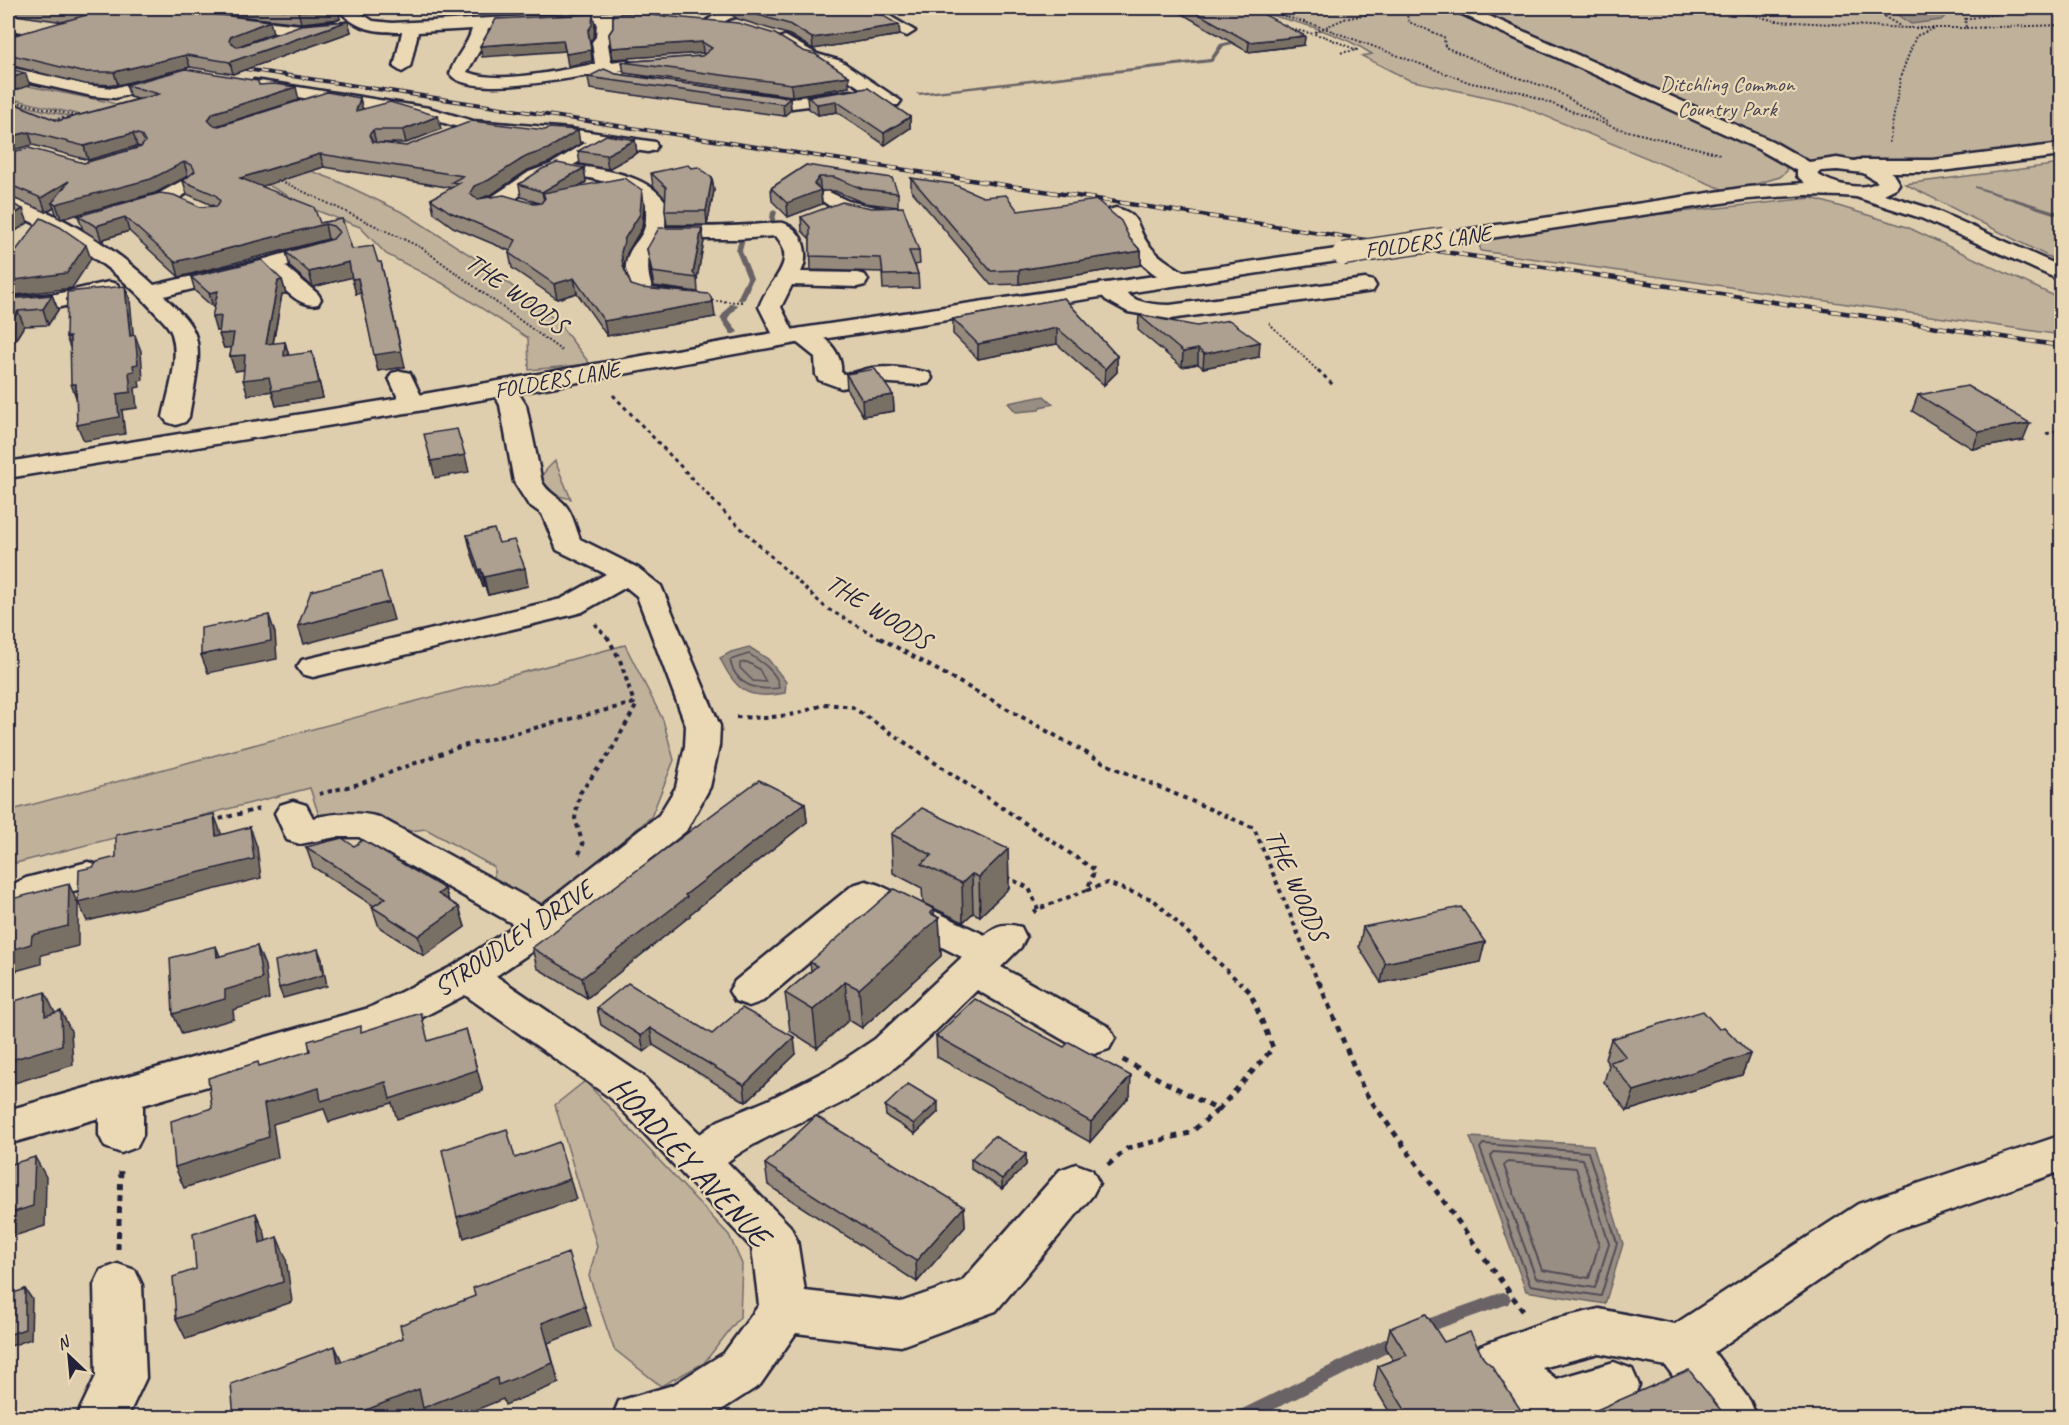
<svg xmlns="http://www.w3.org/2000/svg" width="2069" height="1425" viewBox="0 0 2069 1425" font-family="Caveat,sans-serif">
<rect width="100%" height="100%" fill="#dfceae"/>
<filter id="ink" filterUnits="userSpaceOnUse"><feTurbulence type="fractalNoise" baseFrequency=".0167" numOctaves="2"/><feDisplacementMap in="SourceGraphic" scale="12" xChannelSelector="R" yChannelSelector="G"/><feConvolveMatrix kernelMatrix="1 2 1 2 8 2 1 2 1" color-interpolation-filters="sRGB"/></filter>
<g filter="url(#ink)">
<!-- green -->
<g fill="#c0b19b" stroke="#716a6b" stroke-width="1.5">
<path d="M1243 8H2061V144L1925 162 1825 159 1785 164 1787 171 1780 177 1729 192 1514 103 1409 80 1362 56 1372 54C1334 29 1286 20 1243 8Z"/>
<polygon points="8,82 109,102 204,131 335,180 406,214 481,262 557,321 590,364 529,370 528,338 442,283 386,254 360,227 310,208 228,163 72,118 8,128 8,102 77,118 85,116 8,98"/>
<polygon points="2061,164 2061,263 1905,184"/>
<polygon points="1812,198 1907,227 2061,299 2061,335 1481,251 1478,240 1623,218"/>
<path d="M555 461 571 499 547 493C537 476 542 474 555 461Z"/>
<polygon points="625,645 663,720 674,760 651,817 543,907 494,882 494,867 426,829 410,831 377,819 321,822 310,788 8,865 8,811"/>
<polygon points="585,1081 729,1235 742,1264 740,1317 704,1363 661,1386 614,1349 589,1276 597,1246 555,1105"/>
</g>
<!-- water -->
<g fill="#998e83" stroke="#696366" stroke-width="1.5">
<polygon points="1887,8 1969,8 1952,10 1941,20 1911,24"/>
<polygon points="1044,396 1053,404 1040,407 1039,410 1016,412 1008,403"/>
<path d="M749 647 768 659 786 682 785 693C749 700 736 692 720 658L731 652Z"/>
<polygon points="1470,1137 1593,1145 1623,1244 1605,1304 1526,1291"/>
</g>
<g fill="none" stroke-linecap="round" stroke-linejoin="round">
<!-- shore-far1 -->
<g stroke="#524d58" stroke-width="1.5">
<path d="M749 654C760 661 779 673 779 688 756 691 735 685 730 660Z"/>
<polygon points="747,662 759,669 766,682 753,681 740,668 740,663"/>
</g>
<!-- shore -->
<g stroke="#524d58" stroke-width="2">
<polygon points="1483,1144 1588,1152 1617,1243 1601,1296 1530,1285 1480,1148"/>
<polygon points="1494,1152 1583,1159 1609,1244 1595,1288 1536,1278 1491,1156"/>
<polygon points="1507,1162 1576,1168 1599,1244 1589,1278 1542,1270 1504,1166"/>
</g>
<!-- stream -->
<g fill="#696366" fill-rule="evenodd">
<polygon points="1244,38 1246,41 1224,46 1212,62 919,95 916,93 1210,59 1220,44"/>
<polygon points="1975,186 2062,213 2062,217 1975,188"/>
<polygon points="774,210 777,212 774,223 769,224 771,212"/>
<polygon points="742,237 745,239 742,251 753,278 745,299 741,301 737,299 747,278 736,251 739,239"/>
<polygon points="731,303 738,305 728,318 738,332 734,334 731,334 720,318"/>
<polygon points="1503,1292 1508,1294 1511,1299 1508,1304 1421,1335 1416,1333 1413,1328 1416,1323"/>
<polygon points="1399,1332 1405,1334 1407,1339 1405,1344 1257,1418 1232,1418 1234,1413"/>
</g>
<defs>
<g id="minor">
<path d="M338 8H353L373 21 392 23 630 11 657 15 665 20C658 27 625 21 612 22V39L608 44 611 62 626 60 634 65 632 68 618 71 652 79 654 83 652 87C628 92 609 72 590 75 563 79 468 98 450 74 454 57 468 46 472 29L418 32 410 67 402 72 394 67 402 32C377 32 354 30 338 8ZM597 22 596 37 592 42 595 64C559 70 501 85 467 72L485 41 488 28Z"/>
<polygon points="739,8 770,8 768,11 731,18 709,29 701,24 722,11"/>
<polygon points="859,8 876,8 915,31 907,36 902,34"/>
<path d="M227 17 301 25 334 22 342 27C330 41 241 30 222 25L219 22Z"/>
<polygon points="785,36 817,54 841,61 901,101 898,105 886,105 829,67 805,60 779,44 777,41 779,38"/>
<polygon points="8,67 92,86 114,88 171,72 179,77 177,81 115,98 92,96 8,77"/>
<path d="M254 80 429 108 473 121 570 129 655 142 657 146 655 150 648 152 608 146 573 165C604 170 646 174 666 202L665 227C698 227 730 227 763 224 770 224 780 221 786 224 804 232 810 256 801 272L857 273 865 275 868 280 865 285 857 287 792 285 781 307 793 331C814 322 844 350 841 372L844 374C853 374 862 370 872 368 889 366 911 369 929 373L932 378 929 383 920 385 877 382 841 388 819 380 816 375 815 357 795 341 785 345 777 343 759 307C768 280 799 264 776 236L737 239H659C646 256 646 269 652 288L688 293 691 298 688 303C672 307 651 303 635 299 625 284 622 263 632 248 635 243 640 238 643 232 647 224 646 213 646 203 626 184 568 167 543 180 523 190 502 216 478 210L475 206 478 202 493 196 529 172 551 164 587 142 472 131 427 118 248 89 246 85Z"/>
<polygon points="851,91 857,92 860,96 857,100 792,108 747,102 741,101 738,97 741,93 747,92 792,98"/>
<polygon points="2062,144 2062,156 1933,172 1858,172 1851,170 1849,166 1851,162 1858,160 1933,160"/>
<path d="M187 178 194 180 197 184C186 199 140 218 122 213L119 209 122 205 156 195Z"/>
<polygon points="827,191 848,201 889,210 892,214 889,218 882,220 835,210 817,197 820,193"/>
<path d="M8 198C58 210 117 250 154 285L265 259 329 241 336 243 340 247 336 251 285 266 318 294 321 299 318 304C298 309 280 284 266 271L164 296C174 307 188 318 194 332 204 354 192 394 189 417L185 422 176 425 167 422 163 417C168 392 180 360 172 334 169 325 159 317 152 309 112 264 62 235 8 211Z"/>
<path d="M1116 208C1142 214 1136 230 1149 245 1159 258 1174 266 1187 274L1190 279 1187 284C1166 289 1137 262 1127 244 1124 239 1123 231 1120 227 1116 222 1110 219 1106 214L1109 210Z"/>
<path d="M1365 279 1373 281 1376 286 1373 291 1170 319 1128 312 1106 300 1096 289 1099 284C1116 280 1123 293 1137 300 1148 304 1159 305 1170 305Z"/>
<polygon points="109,282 117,284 120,289 117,294 56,308 8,312 8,298 56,294"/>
<polygon points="401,371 410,373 425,404 421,409 412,412 403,409 389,378 392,373"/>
<path d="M503 381 512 383 526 405 542 482C548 493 559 497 566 506 573 515 576 529 580 539L638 568 661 586 720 726 719 746 710 787 686 831 558 934 496 976 642 1075 700 1134 718 1121 768 1100 833 1067 875 1039 962 957 870 911 763 1001 749 1006 735 1001 729 991 735 981 853 885 866 881 879 885 985 935C997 924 1006 923 1021 927L1026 937 1021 947 1001 967 1109 1027 1115 1038 1109 1049 1094 1054 1079 1049 977 990C941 1025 907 1062 864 1090 821 1118 768 1130 727 1162L790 1226 797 1240 805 1291 901 1302 962 1281 1060 1170 1076 1164 1092 1170 1099 1183 1092 1196 996 1311 901 1346 796 1333 760 1385 709 1418H612L619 1401 673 1385 724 1353 759 1305 752 1248 612 1099 465 995 396 1031 143 1105V1135L137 1147 121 1153 105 1147 99 1135V1118L8 1144V1110L369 1008 453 966 515 925 359 837H336L300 844 287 840 275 813 280 805 293 801 306 805 313 818C335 813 356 811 379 817L542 906 659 815 676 787 685 746 686 726 637 596 626 587 582 612 571 615 313 677 302 674 297 667 302 660 561 599 606 574 557 550 542 514 528 504 514 482 500 405 491 388 494 383Z"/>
<polygon points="88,862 101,866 107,875 101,884 50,897 21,911 8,915 8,887 26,878"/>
<polygon points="2062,1135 2062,1171 1890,1232 1714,1352 1750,1401 1757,1418 1702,1418 1666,1366 1599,1353 1542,1368 1556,1379 1614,1362 1632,1369 1639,1385 1632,1401 1584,1418 1526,1418 1480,1378 1473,1362 1480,1346 1547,1321 1599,1309 1675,1324 1858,1204"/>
<polygon points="118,1264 135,1270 142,1285 146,1378 127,1418 76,1418 96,1376 94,1285 101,1270"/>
</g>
<g id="major">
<path d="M1453 8H1471L1772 141 1809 162 1837 158 1882 166 1893 174 1899 184 1896 188 1884 194 1935 210 2062 267V281L1921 218 1856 197 1842 196 1807 195 1748 199 1444 245 1437 243 1434 239 1437 235 1444 233 1748 187 1805 183 1797 176V171L1758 149 1455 11ZM1837 170 1863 173 1878 182C1861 192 1832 184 1817 174L1821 171Z"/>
<polygon points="1343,248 1351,249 1354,254 1351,259 802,342 412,412 8,478 8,462 412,396 802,328"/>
</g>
</defs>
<!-- minor casing -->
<use href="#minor" stroke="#22223b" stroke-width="5"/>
<!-- major casing -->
<use href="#major" stroke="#22223b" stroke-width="5"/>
<!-- path-far3 -->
<g stroke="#22223b" stroke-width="2" stroke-dasharray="2 2" stroke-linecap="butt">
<polyline points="1257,8 1324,28 1471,83 1521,92 1616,128 1720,154"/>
<polyline points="1405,8 1409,22 1444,37 1445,47 1513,76 1555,90 1607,122"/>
<polyline points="1701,8 1753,15 1776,21 1907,28"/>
<polyline points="1870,8 1900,26"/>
<polyline points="2051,8 2054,8 2053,13 2062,12"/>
<polyline points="1287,28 1323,36 1357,50 1339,53"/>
<polyline points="1907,28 1966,28 1965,19 2033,8"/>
<polyline points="1966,28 2062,25"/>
<polyline points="1315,32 1344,19 1400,8"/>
<polyline points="8,100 82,117"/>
<polyline points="50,120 75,116"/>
<polyline points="1889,143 1901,75 1916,36 1935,28"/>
<polyline points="277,179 422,248 562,351"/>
<polyline points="708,301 743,302"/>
<polyline points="1269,323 1319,372"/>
</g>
<!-- path-far2 -->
<g stroke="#22223b" stroke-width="3" stroke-dasharray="4 4" stroke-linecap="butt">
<polyline points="1318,370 1334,386"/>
<polyline points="613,395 725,513 826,608 883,640"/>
<polyline points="2046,434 2062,429"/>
<polyline points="595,624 609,640"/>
</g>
<!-- path-far1 -->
<g stroke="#22223b" stroke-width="4" stroke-dasharray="4.5 4.5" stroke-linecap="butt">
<polyline points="880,638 1108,765 1254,828 1319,984"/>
<polyline points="736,717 765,718 796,714 826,704 852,707 1095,870 1087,890 1038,909 1030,915"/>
<polyline points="319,794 359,784 459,747 634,703 620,660 608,638"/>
<polyline points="211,821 259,809"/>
<polyline points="579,854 583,845 575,818 580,793 611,751 636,706 634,703"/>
<polyline points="1006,877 1029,888 1038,909"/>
<polyline points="1087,890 1107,883 1154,900 1241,984"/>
</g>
<!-- path -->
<g stroke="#22223b" stroke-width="5" stroke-dasharray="6 6" stroke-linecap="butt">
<polyline points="1319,982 1364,1091 1523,1311"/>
<polyline points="1218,1110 1273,1048 1250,992 1240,982"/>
<polyline points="1108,1165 1128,1148 1190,1133 1218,1110 1121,1059"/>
<polyline points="118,1249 121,1169"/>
</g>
<!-- minor -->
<use href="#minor" fill="#ebd9b6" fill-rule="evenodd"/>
<!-- major -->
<use href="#major" fill="#ebd9b6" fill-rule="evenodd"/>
<defs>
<g id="rail-far1">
<polyline points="8,32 36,36"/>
<polyline points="232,67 863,163"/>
</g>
<polyline id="rail" points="853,162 2062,346"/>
</defs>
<!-- rail-far1 casing -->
<use href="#rail-far1" stroke="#22223b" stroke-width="4"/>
<!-- rail casing -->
<use href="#rail" stroke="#22223b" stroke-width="4.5"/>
<!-- rail-far1 -->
<use href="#rail-far1" stroke="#ebd9b6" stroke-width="2" stroke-dasharray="7" stroke-linecap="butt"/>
<!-- rail -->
<use href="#rail" stroke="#ebd9b6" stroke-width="3" stroke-dasharray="9" stroke-linecap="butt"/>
<defs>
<polyline id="major-bridge" points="1343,254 1444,239"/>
</defs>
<!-- major-bridge casing -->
<use href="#major-bridge" stroke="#22223b" stroke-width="25" stroke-linecap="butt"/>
<!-- major-bridge -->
<use href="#major-bridge" stroke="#ebd9b6" stroke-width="22"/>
</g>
<!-- wall -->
<g fill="#958a7c" stroke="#22223b" stroke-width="1.5">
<polygon points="8,8 164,8 273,33 237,47 238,47 348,21 351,32 233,74 190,67 118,85 85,84 9,65 8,66 8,37 64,22 8,14"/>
<polygon points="167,8 338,8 340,19 301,23"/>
<polygon points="546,8 637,8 637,9 547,13"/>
<polygon points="722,8 870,8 900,35 813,49 790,35 738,19"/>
<polygon points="1172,8 1241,8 1305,36 1304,45 1248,52"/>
<polygon points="613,14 849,87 792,96 624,73 622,62 702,56 705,54 703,53 613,59 609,34 613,28"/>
<polygon points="616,74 790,98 791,110 784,116 590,89 588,77"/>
<polygon points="126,85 259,85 299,100 217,126 219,126 360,98 362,110 441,129 406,143 380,143 406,146 580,144 550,162 528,170 492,194 481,199 539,203 521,197 519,184 584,168 586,182 578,187 642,190 644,204 642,228 627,253 624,266 631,285 715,317 607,336 577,293 557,299 512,268 509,253 510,251 453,227 434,213 431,199 452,188 324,167 262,186 320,223 342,219 352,249 405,367 378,371 361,293 356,294 352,277 313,287 290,267 286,252 330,239 328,239 179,277 129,231 104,239 102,242 83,230 78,216 214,206 187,194 183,181 189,176 155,193 61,219 57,217 54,207 46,212 8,196 8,153 84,163 141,147 137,146 88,160 33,145 8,101 58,121 138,99 130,97"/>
<polygon points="868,88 910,117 910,128 885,145 837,112 818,115 808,108 807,97"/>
<polygon points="635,140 637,153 608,169 580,164 578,151"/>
<polygon points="806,165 898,193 898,207 864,203 835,191 821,191 822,204 788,217 772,201 771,188"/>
<polygon points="691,168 712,178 714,191 707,225 667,225 665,211 666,199 653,186 651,173"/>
<polygon points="911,178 1018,211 1130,239 1141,251 1141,265 1019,284 991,285 911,190"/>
<polygon points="801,217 919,251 920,264 915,265 918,274 919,288 883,289 882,272 811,270 810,239 802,231"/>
<polygon points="704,241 697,278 698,292 654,286 647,249"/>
<polygon points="191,277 282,280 286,294 282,294 273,344 285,342 289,356 312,352 323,398 276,406 272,391 248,395 244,370 235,371 230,356 232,347 224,348 219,334 220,330 216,331 214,307 213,307 195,291"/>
<polygon points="52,295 58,310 48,325 24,326 12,345 8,381 8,299"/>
<polygon points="1064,298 1117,356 1117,372 1104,385 1057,344 978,359 953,334 953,319"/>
<polygon points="1139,315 1259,357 1203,368 1198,364 1182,367 1138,330"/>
<polygon points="846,374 893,395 894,411 863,416 847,390"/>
<polygon points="1918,395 2023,440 1973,449 1912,411"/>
<polygon points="467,535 499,543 528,586 488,595 485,587 483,587 471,552"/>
<polygon points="805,803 807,822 690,914 690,916 587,998 537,968 532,948"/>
<polygon points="891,834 1008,849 1009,888 980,916 973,913 963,922 923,903 922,888 893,873"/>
<polygon points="354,846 445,889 449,901 459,907 465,927 424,956 379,927 372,907 374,906 313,867 306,847"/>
<polygon points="935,915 939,918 941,956 862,1028 849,1020 817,1048 790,1031 785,993 811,971 810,962"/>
<polygon points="1363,927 1480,962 1381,983 1359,947"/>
<polygon points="597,1008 712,1034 796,1054 746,1102 653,1045 644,1052 601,1025"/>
<polygon points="936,1036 1130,1096 1090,1142 937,1057"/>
<polygon points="1611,1039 1750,1054 1742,1075 1627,1111 1604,1082 1609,1065 1605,1059"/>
<polygon points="885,1106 938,1112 915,1134 886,1116"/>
<polygon points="1026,1154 1026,1165 1002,1189 971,1169 971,1159"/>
<polygon points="765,1164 964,1207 965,1227 917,1282 768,1185"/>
<polygon points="1390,1328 1444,1342 1484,1359 1526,1418 1393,1418 1374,1386 1378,1366 1393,1360 1385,1348"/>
</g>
<!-- shaded-wall -->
<g fill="#797065" stroke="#22223b" stroke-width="1.5">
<polygon points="338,8 340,19 301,23 298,11"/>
<polygon points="593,14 595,24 594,36 590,42 588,31"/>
<polygon points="270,21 273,33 234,48 229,41 231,36"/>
<polygon points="348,21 351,32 233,74 230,62"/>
<polygon points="899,25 900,35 813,49 812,38"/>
<polygon points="1305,36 1304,45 1248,52 1249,42"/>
<polygon points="563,40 565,51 482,57 480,46"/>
<polygon points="702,42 703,53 613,59 611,48"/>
<polygon points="591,50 592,61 568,66 566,54"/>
<polygon points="186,55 190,67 118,85 114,72"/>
<polygon points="25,73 30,85 8,93 8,79"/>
<polygon points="849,76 849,87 792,96 791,84"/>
<polygon points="296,87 299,100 216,126 212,133 208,120 213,113"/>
<polygon points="360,98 363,111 356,111"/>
<polygon points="790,98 791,110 784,116 783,104"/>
<polygon points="836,101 837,112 818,115 817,104"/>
<polygon points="438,116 441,129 406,143 403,130"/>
<polygon points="910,117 910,128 885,145 884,133"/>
<polygon points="373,130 376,143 372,148 369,135"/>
<polygon points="578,130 580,144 550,162 528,170 492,194 477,200 470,193 474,186 525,157"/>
<polygon points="29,132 33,145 8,151 8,137"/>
<polygon points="133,133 137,146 88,160 84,146"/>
<polygon points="635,140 637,153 608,169 606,155"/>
<polygon points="320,154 324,167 244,192 240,178"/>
<polygon points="184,162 188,176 155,193 61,219 56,204 52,203 54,207 46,212 41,198 69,181"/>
<polygon points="584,168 586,182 546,204 543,193 545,205 542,192"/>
<polygon points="819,177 822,204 788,217 787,203 814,184"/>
<polygon points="712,178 714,191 707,225 706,211"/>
<polygon points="642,190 644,204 642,228 627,253 624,266 625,281 621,252 625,238"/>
<polygon points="23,209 28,223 8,236 8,218"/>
<polygon points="125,217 129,231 104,239 102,242 97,227 99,225"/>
<polygon points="325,224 328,239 179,277 175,262"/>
<polygon points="702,228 704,241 697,279 693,273"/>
<polygon points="86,245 91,259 72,288 8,296 8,281"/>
<polygon points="1141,251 1141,265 1019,284 1019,270"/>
<polygon points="349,262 353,277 313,287 309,272"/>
<polygon points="381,262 405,367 378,371 374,355"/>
<polygon points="358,278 361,293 356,294 352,279"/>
<polygon points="574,278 577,293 557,299 554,284"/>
<polygon points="282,280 286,294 282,294 270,359 266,344 278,281"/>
<polygon points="125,286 130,300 135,352 130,336"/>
<polygon points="218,291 222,305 213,307 209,293"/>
<polygon points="52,295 58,310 48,325 43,309"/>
<polygon points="713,302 715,317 607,336 604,321"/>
<polygon points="18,311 24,326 12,345 8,381 8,328"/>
<polygon points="221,316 226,330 216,331 212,317"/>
<polygon points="1057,328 1057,344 978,359 978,344"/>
<polygon points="234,333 238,347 224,348 219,334"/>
<polygon points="135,335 141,351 143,380 139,381 140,387 135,388 137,408 122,410 125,434 84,441 77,425 117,394 133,365"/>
<polygon points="66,337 70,337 72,353"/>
<polygon points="285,342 289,356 284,356"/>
<polygon points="1260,342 1259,357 1203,368 1204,354"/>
<polygon points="1198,349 1198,364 1182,367 1183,352"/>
<polygon points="312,352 323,398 276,406 272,391 248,395 243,380"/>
<polygon points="245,355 249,369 235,371 230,356"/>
<polygon points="1117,356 1117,372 1104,385 1105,369"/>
<polygon points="71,384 76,384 77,400"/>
<polygon points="893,395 894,411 863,416 862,400"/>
<polygon points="2030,423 2023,440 1973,449 1979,432"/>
<polygon points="465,455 469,472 435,478 431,461"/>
<polygon points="525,568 528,586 488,595 484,577"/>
<polygon points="481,569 485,587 483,587 479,570"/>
<polygon points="389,602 394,620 304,644 298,626"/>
<polygon points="269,615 275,633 277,659 208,673 201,655"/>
<polygon points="805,803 807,822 690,914 690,916 587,998 582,978 685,895"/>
<polygon points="214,814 221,833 224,855 216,836"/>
<polygon points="250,827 257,847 261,878 87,921 78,902"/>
<polygon points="1008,849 1009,888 980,916 979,877"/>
<polygon points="972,874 973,913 963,922 962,883"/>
<polygon points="69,884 78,904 78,946 41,955 41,964 8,973 8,951 32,935"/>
<polygon points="445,889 451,909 438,894"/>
<polygon points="459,907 465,927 424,956 418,936"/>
<polygon points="934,909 935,922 939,918 941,956 862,1028 859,989"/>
<polygon points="1485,942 1480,962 1381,983 1385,963"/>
<polygon points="216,946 224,966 217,957"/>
<polygon points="257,946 265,966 269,999 233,1010 234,1019 182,1034 173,1014 225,990"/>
<polygon points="318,949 322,959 327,986 283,998 279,988"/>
<polygon points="845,982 849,1020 817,1048 813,1010"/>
<polygon points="45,992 55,1013 56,1036 45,1016"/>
<polygon points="61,1011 71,1031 73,1065 8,1085 8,1061"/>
<polygon points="650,1028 653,1045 644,1052 641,1036"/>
<polygon points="466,1029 483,1091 397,1119 392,1103 329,1122 324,1109 273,1124 278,1157 184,1188 175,1167 264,1104"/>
<polygon points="794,1037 796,1054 746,1102 744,1085"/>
<polygon points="1750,1054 1742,1075 1627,1111 1634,1091"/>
<polygon points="1131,1076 1130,1096 1090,1142 1091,1122"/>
<polygon points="938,1102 938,1112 915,1134 914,1124"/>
<polygon points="1026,1154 1026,1165 1002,1189 1002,1179"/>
<polygon points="35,1157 46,1177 45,1226 8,1238 8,1214"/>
<polygon points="570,1179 576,1199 464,1238 457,1217"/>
<polygon points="964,1207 965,1227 917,1282 916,1261"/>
<polygon points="256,1213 265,1234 269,1264 260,1243"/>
<polygon points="277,1237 286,1258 292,1302 186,1339 176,1319"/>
<polygon points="25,1289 32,1299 31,1339 8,1347 8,1335"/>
<polygon points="585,1306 591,1326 548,1343 559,1383 505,1405 503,1399 456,1418 427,1418 424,1410 405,1418 346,1418 542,1323"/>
<polygon points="335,1346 344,1366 338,1363"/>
</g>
<!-- building -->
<g fill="#ada090" stroke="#22223b" stroke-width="1.5">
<polygon points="40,8 164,8 270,21 231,36 229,41 238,47 301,25 348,21 230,62 186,55 114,72 81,72 8,54 8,37 90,14"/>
<polygon points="264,8 336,8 298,11"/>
<polygon points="734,8 870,8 899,25 812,38 789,24 737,9"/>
<polygon points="1188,8 1241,8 1263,14 1305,36 1249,42"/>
<polygon points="629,13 738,23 775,34 803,51 815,54 849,76 791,84 622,62 702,56 712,48 702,42 611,48 609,34 613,28 613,14"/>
<polygon points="593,14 592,25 588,31 591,50 566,54 563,40 480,46 496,19"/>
<polygon points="8,68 25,73 8,79"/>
<polygon points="186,69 258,81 259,85 274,84 296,87 213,113 208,120 213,125 219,126 327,92 360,98 356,111 390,102 438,116 403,130 373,130 369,135 373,142 406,146 472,121 545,130 549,128 578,130 548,149 525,157 489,180 474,186 470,193 478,199 504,195 535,204 541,203 545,198 543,193 623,178 626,179 642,190 640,214 625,238 621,252 623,266 631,285 641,288 709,294 713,302 604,321 574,278 554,284 509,253 516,240 450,212 431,199 460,183 452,182 463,176 320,154 240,178 314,207 320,223 342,219 352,249 373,246 378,262 381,262 401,351 374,355 358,278 352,279 349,262 309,272 286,252 333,239 339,232 333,226 325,224 175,262 125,217 99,225 97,227 78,216 160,193 174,195 200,207 217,206 220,201 216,195 183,181 195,171 192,165 184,162 151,179 56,204 52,203 69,181 41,198 8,184 8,153 29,148 84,163 141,147 145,142 141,135 133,133 84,146 29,132 8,137 8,101 58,121 159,94 126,85"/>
<polygon points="604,69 616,74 790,98 783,104 588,77"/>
<polygon points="868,88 910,117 884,133 836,101 817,104 807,97"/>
<polygon points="606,135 635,140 606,155 578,151"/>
<polygon points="557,163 584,168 542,192 519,184 542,169"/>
<polygon points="688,165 691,168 698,167 712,178 706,211 665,211 666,187 651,173"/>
<polygon points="806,165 892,178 898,193 863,189 834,177 819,177 814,184 821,190 787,203 771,188"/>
<polygon points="911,178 953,184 983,197 1006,195 1018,211 1097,200 1121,221 1130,239 1141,251 1019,270 991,271"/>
<polygon points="8,202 23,209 8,218"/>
<polygon points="842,202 872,208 903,207 919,251 909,251 918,274 883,275 881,258 810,256 810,227 801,217"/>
<polygon points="41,218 60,227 86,245 67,273 8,281 8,261"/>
<polygon points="659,228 702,228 693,273 697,278 652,272 647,249"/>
<polygon points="262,260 282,280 278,281 266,344 285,342 284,356 312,352 319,383 272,391 269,377 243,380 245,355 230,356 234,333 219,334 221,316 212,317 218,291 209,293 191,277"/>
<polygon points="125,286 130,336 135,335 138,364 133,365 134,371 129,372 131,392 117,394 119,417 77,425 76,384 71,384 70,337 66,337 67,292"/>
<polygon points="52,295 43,309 18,311 8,328 8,299"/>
<polygon points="1064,298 1117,356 1105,369 1057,328 978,344 953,319"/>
<polygon points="1139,315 1197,326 1229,320 1260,342 1204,354 1198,349 1183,352"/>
<polygon points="875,369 893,395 862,400 846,374"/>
<polygon points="1967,386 2030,423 1979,432 1918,395"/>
<polygon points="457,429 465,455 431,461 424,434"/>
<polygon points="494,529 499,543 514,540 525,568 484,577 481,569 479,570 467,535"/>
<polygon points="381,572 389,602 298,626 311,591"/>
<polygon points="269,615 271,641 201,655 201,628"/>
<polygon points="759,780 805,803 685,895 687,897 582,978 532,948"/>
<polygon points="922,808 1008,849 979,877 972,874 962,883 921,864 932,855 891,834"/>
<polygon points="214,814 216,836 250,827 254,859 78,902 79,870 93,867 97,862 116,857 116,835"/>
<polygon points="342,838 354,846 363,840 445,889 438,894 459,907 418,936 372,907 386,898 306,847"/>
<polygon points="69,884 68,926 32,935 31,944 8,951 8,900"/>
<polygon points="894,889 934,909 930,913 939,918 859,989 845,982 813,1010 785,993 817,966 810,962"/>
<polygon points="1461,907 1485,942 1385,963 1363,927"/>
<polygon points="216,946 217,957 257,946 262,979 225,990 225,999 173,1014 170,958"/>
<polygon points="318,949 323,975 279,988 275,961"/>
<polygon points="628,983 712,1034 742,1008 794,1037 744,1085 650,1028 641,1036 597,1008"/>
<polygon points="45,992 45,1016 61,1011 62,1045 8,1061 8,1003"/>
<polygon points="975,999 1064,1047 1069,1042 1131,1076 1091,1122 936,1036"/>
<polygon points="1703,1011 1719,1029 1724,1027 1750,1054 1634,1091 1610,1062 1626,1057 1611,1039"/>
<polygon points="421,1013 428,1041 466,1029 477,1070 390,1099 386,1082 321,1101 319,1088 264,1104 269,1137 175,1167 171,1121 212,1108 208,1078 258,1062 259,1066 310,1051 308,1041 361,1026 361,1032"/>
<polygon points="908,1084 938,1102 914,1124 885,1106"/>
<polygon points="816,1116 964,1207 916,1261 765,1164"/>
<polygon points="507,1129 515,1158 559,1142 570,1179 457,1217 442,1150"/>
<polygon points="994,1136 1026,1154 1002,1179 971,1159"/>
<polygon points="35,1157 33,1206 8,1214 8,1165"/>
<polygon points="256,1213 260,1243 277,1237 283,1282 176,1319 173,1277 196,1269 193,1234"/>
<polygon points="568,1253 585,1306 542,1323 553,1363 498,1385 497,1378 423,1408 419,1389 346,1418 234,1418 231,1384 335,1346 338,1363 403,1338 400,1325 475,1296 473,1288"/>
<polygon points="25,1289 25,1329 8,1335 8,1295"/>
<polygon points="1426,1314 1444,1342 1470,1332 1484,1359 1492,1366 1526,1418 1410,1418 1378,1366 1407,1355 1390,1328"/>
<polygon points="1689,1370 1727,1418 1578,1418"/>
</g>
</g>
<g text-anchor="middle" stroke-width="4.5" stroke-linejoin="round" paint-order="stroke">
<!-- far-park labels -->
<g font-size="22" fill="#4a4653" stroke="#ebd9b6">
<text x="1727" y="91">Ditchling Common<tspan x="1727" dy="25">Country Park</tspan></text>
</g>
<!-- far-street labels -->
<g font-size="22" fill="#22223b" stroke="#ebd9b6">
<text transform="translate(1428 241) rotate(-8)" y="8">FOLDERS LANE</text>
<text transform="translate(557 379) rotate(-10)" y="8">FOLDERS LANE</text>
</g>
<!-- street labels -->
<g font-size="26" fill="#22223b" stroke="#ebd9b6">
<text transform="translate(517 293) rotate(36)" y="9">THE WOODS</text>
<text transform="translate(879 611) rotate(32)" y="9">THE WOODS</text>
<text transform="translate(1297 885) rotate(66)" y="9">THE WOODS</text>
<text transform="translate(513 938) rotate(-34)" y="9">STROUDLEY DRIVE</text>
</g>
<!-- near-street labels -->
<g font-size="32" fill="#22223b" stroke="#ebd9b6">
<text transform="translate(690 1161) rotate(47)" y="11">HOADLEY AVENUE</text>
</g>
</g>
<!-- margin -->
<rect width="2069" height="1425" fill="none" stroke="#ebd9b6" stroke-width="30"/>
<rect x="15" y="15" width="2039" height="1395" fill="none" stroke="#22223b" stroke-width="2" filter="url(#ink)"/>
<!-- north arrow -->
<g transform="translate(69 1356) rotate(334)" stroke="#ebd9b6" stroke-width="4.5" paint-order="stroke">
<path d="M0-4.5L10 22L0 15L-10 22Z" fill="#22223b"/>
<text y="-9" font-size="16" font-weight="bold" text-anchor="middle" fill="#22223b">N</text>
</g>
</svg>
